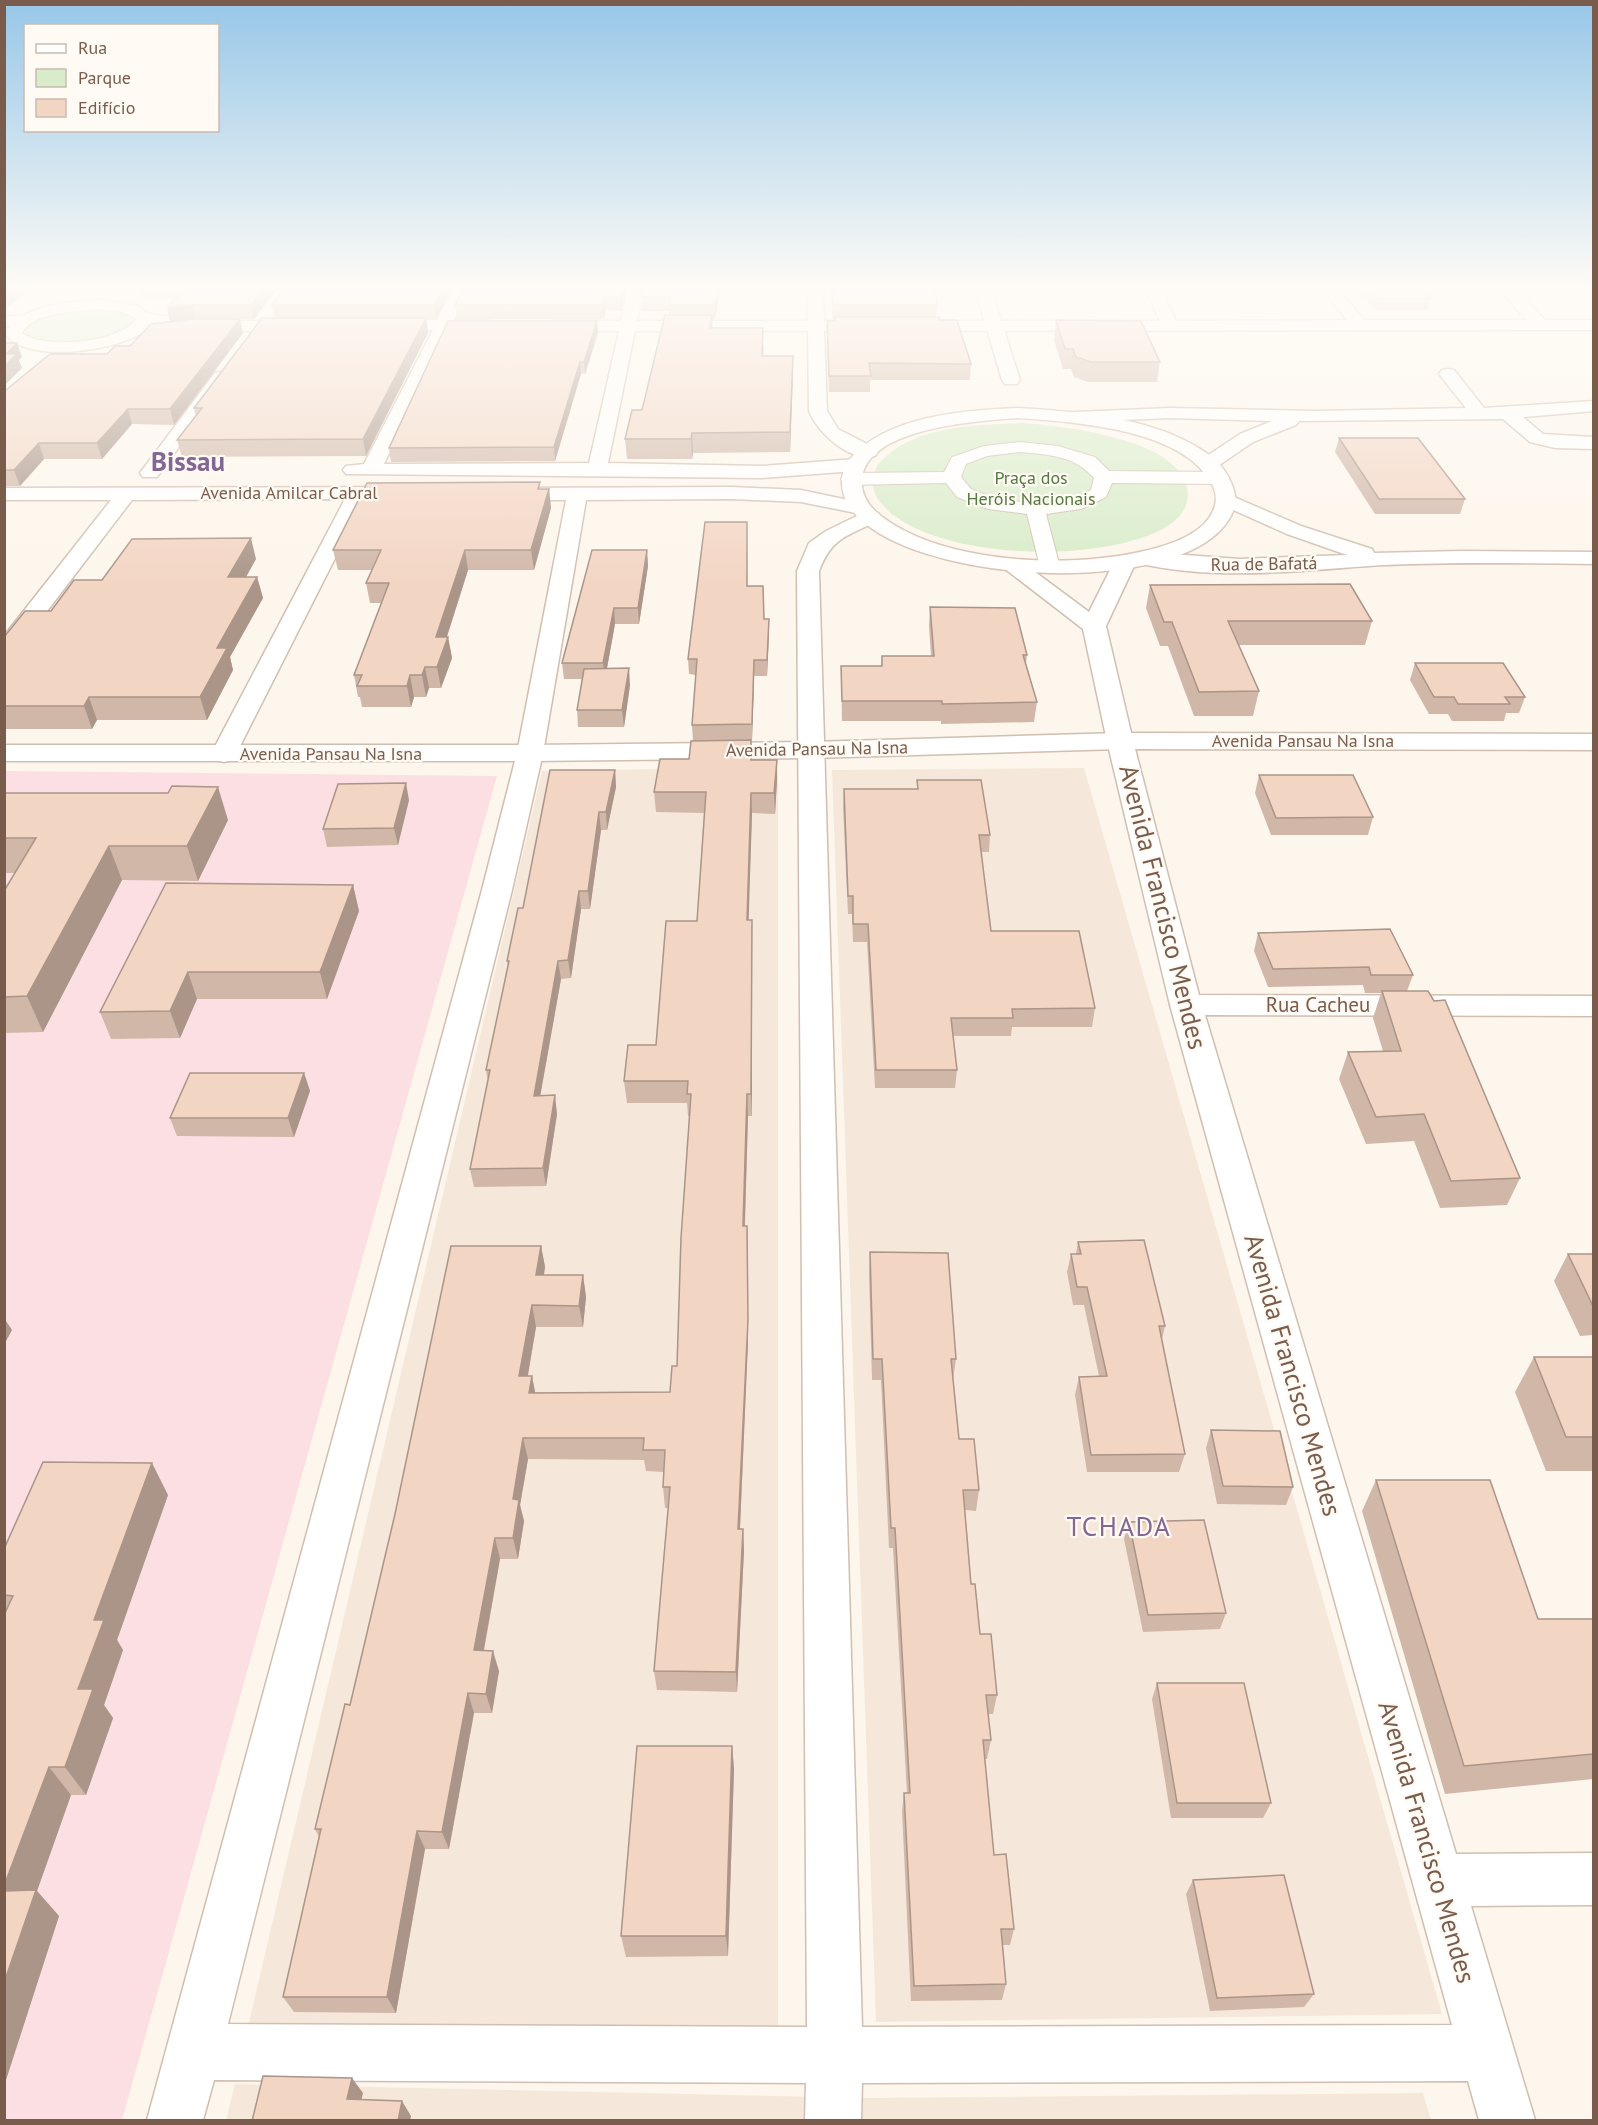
<svg xmlns="http://www.w3.org/2000/svg" width="1598" height="2125" viewBox="0 0 1598 2125" font-family="'PT Sans',sans-serif">
<rect width="100%" height="100%" fill="#fdf6ec"/>
<!-- residential -->
<g fill="#f5e8da">
<polygon points="778,767 778,2035 247,2031 542,771"/>
<polygon points="1084,768 1442,2014 876,2022 832,770"/>
<polygon points="235,2084 869,2098 1423,2093 1431,2120 226,2120"/>
</g>
<!-- medical -->
<polygon fill="#fbdfe3" points="5,771 497,776 122,2120 5,2120"/>
<!-- green -->
<g fill="#d8ecc9">
<path d="M112 308 131 315 133 321C114 344 54 345 28 335L24 330C36 307 89 309 112 308Z"/>
<path d="M1022 423C1063 426 1177 438 1187 488 1190 502 1184 514 1172 523 1113 566 927 562 880 502 870 489 870 473 881 461 916 425 975 425 1022 423Z"/>
</g>
<g fill="none" stroke-linecap="round" stroke-linejoin="round">
<defs>
<path id="pedestrian" d="M1020 442 1058 446 1095 457 1109 471 1220 472 1227 474 1229 478 1227 482 1220 484 1112 483 1106 497 1081 509 1046 514 1060 567 1057 571 1050 573 1043 571 1040 567 1027 514 988 509 957 497 946 483 850 485 843 483 841 479 843 475 850 473 944 472 952 457 984 446ZM1020 452C1049 455 1074 455 1094 478L1091 490 1070 500 1035 503 998 500 971 489 961 477 966 464 987 456Z"/>
<g id="minor">
<path d="M453 289H469L454 320H491L499 325 491 330H449L384 464 589 463 619 331H554L546 326 554 321H621L628 289H644L637 321H808L807 289H823L824 321H1160L1145 289H1161L1176 321 1347 320 1322 289H1338L1364 320H1527L1498 289H1515L1545 320H1594V330L824 331 827 411 838 429 875 448 878 452 875 456C849 462 818 433 809 411L808 331H635L608 463 762 466 855 459 862 461 865 465 862 469 855 471 762 478 346 474 343 470 346 466 364 464 433 330H383L375 325 383 320H437Z"/>
<polygon points="145,313 196,321 302,321 310,326 302,331 195,331 139,321 137,318"/>
<polygon points="25,315 31,317 33,320 31,323 4,327 4,317"/>
<polygon points="1448,369 1454,370 1484,408 1594,401 1594,411 1523,417 1543,434 1594,437 1594,449 1555,448 1530,442 1503,419 1299,421 1296,425 1253,442 1215,468 1201,468 1198,464 1201,460 1240,434 1272,421 1170,418 1076,422 1070,421 1067,417 1070,413 1076,412 1170,408 1316,411 1466,408 1439,374 1442,370"/>
<polygon points="221,372 227,373 230,377 157,477 143,477 140,473 215,373"/>
<polygon points="407,487 414,489 417,493 414,497 365,499 233,760 224,762 215,760 211,754 345,499 132,500 12,657 4,659 4,636 111,500 4,500 4,488"/>
<path d="M732 487 801 490 867 504 870 508 868 512 878 513 881 517 878 521C847 536 832 537 819 571L862 2027 1452 2025 1170 1005 1107 741 1083 629 1000 565 1003 560 1011 559 1019 560 1089 612 1114 562 1117 557 1125 556 1133 557 1136 562 1106 626 1133 741 1199 995 1594 996V1016L1205 1015 1456 1854 1594 1853V1905L1471 1906 1535 2120H1479L1468 2081 862 2083 861 2120H805L806 2083 214 2080 203 2120H147L482 890 517 753 566 500H506L499 498 496 494 499 490 506 488ZM732 499 801 502 861 514 826 531 809 543 797 571 807 2027 228 2024 512 890 543 753 586 500Z"/>
<path d="M1227 494 1301 526 1372 549 1374 553 1462 551 1594 552V564C1524 563 1454 562 1384 565 1303 570 1218 582 1138 563L1135 558 1138 553 1146 552 1239 559 1347 555 1287 534 1220 504 1217 500 1220 496Z"/>
</g>
<g id="tertiary">
<path d="M102 300 138 306 153 318C150 323 147 329 142 333 114 351 27 364 5 334 23 303 69 302 102 300ZM88 310C106 309 121 309 136 319 120 343 44 350 22 333 33 313 68 312 88 310Z"/>
<polygon points="1120,733 1594,734 1594,750 1120,749 811,758 530,761 4,761 4,745 530,745 811,742"/>
</g>
<g id="secondary">
<polygon points="975,289 991,289 1020,380 1017,384 1005,384 1002,380"/>
<path d="M1018 408C1082 412 1159 417 1212 457 1222 465 1231 479 1234 491 1238 504 1233 514 1225 525 1167 599 906 583 851 509 840 494 838 473 851 458 887 416 965 410 1018 408ZM1018 418C1073 422 1179 428 1210 481 1216 490 1218 501 1213 511 1202 537 1160 548 1135 553 1062 568 942 563 881 516 868 506 860 494 862 477 870 427 978 421 1018 418Z"/>
</g>
</defs>
<!-- pedestrian casing -->
<use href="#pedestrian" stroke="#d1beb0" stroke-width="2"/>
<!-- minor casing -->
<use href="#minor" stroke="#d1beb0" stroke-width="3"/>
<!-- tertiary casing -->
<use href="#tertiary" stroke="#d1beb0" stroke-width="3"/>
<!-- secondary casing -->
<use href="#secondary" stroke="#d6c0b0" stroke-width="3"/>
<!-- pedestrian -->
<use href="#pedestrian" fill="#fff" fill-rule="evenodd"/>
<!-- minor -->
<use href="#minor" fill="#fff" fill-rule="evenodd"/>
<!-- tertiary -->
<use href="#tertiary" fill="#fff" fill-rule="evenodd"/>
<!-- secondary -->
<use href="#secondary" fill="#fff" fill-rule="evenodd"/>
</g>
<!-- wall -->
<g fill="#d1b7a8">
<polygon points="139,289 277,289 254,319 195,319 243,333 174,425 132,424 102,459 44,459 20,486 4,486 4,390 130,346 170,322 176,299 141,298"/>
<polygon points="284,289 452,289 436,319 426,319 428,333 366,456 182,457 177,440 196,417 194,408 275,318 272,305"/>
<polygon points="463,289 627,289 621,311 606,310 603,319 457,319 455,305"/>
<polygon points="720,289 715,319 712,319 712,328 764,346 763,356 793,356 790,452 693,453 692,459 627,459 625,439 642,410 669,315 669,311 642,311 641,297"/>
<polygon points="830,289 935,289 937,305 936,317 971,364 970,380 870,380 870,392 829,392 827,321 835,321 835,319 833,319"/>
<polygon points="1358,289 1423,289 1431,298 1428,310 1375,310"/>
<polygon points="1056,320 1160,362 1157,382 1088,382 1074,377 1071,369 1063,369 1054,340"/>
<polygon points="597,321 598,333 585,374 581,374 555,461 391,462 389,448"/>
<polygon points="1339,438 1465,499 1460,514 1375,514 1335,452"/>
<polygon points="541,489 549,489 551,508 534,570 468,570 447,637 448,637 452,658 441,688 429,688 426,697 414,697 411,707 362,707 360,697 358,697 354,675 381,603 370,603 366,583 372,570 338,570 333,550"/>
<polygon points="647,550 648,566 639,624 615,624 607,668 630,685 624,727 578,727 577,710 582,679 564,679 562,663"/>
<polygon points="256,559 246,577 257,577 263,598 230,657 233,670 207,720 97,720 92,729 4,729 4,637 51,611 102,580"/>
<polygon points="1150,585 1372,621 1365,645 1239,645 1259,691 1253,716 1194,716 1168,646 1160,646 1146,608"/>
<polygon points="747,586 764,619 769,619 767,676 754,676 752,740 693,741 692,725 696,675 689,674 688,659"/>
<polygon points="930,607 1027,655 1026,663 1037,702 1034,722 941,724 941,721 842,721 841,666 881,666 882,656 931,656 929,626"/>
<polygon points="1415,663 1525,697 1519,713 1506,713 1504,721 1452,721 1448,714 1429,714 1410,680"/>
<polygon points="751,740 752,760 777,760 777,781 775,814 752,813 748,920 752,942 752,1116 748,1116 745,1226 747,1226 748,1248 748,1341 740,1529 743,1529 744,1550 737,1692 657,1690 654,1671 668,1508 665,1508 663,1487 664,1472 646,1471 644,1460 528,1459 520,1505 524,1521 518,1559 500,1559 484,1651 499,1671 492,1713 474,1713 449,1849 425,1849 396,2013 294,2012 283,1997 319,1837 315,1829 350,1705 541,1246 545,1267 544,1275 583,1275 586,1297 583,1327 536,1327 528,1376 532,1376 535,1393 670,1392 677,1366 690,1116 688,1116 687,1103 627,1103 624,1081 656,1045 697,921 704,813 656,812 654,792 689,759"/>
<polygon points="615,770 616,787 607,830 601,830 590,909 581,909 571,978 561,979 540,1096 557,1114 546,1186 474,1187 470,1169 488,1082 486,1070 508,966 507,961 523,908"/>
<polygon points="1259,775 1373,817 1368,835 1271,835 1255,793"/>
<polygon points="917,780 990,835 989,852 981,852 991,931 1095,1008 1092,1027 1012,1027 1011,1036 953,1036 957,1070 955,1088 875,1088 867,942 853,942 852,914 848,914 843,807 844,789 917,789"/>
<polygon points="4,793 228,820 198,881 122,880 43,1032 4,1033 4,891 15,873 4,873"/>
<polygon points="409,800 398,845 327,847 323,829"/>
<polygon points="353,885 359,911 327,999 197,999 180,1038 111,1039 100,1012"/>
<polygon points="1258,933 1413,975 1407,991 1520,1178 1507,1205 1440,1208 1414,1141 1366,1144 1339,1079 1348,1052 1383,1051 1373,1018 1381,993 1365,993 1363,985 1268,987 1254,951"/>
<polygon points="304,1073 310,1091 294,1137 177,1136 170,1118"/>
<polygon points="1078,1242 1165,1326 1162,1339 1185,1454 1179,1472 1087,1472 1075,1395 1079,1377 1099,1376 1084,1305 1073,1305 1067,1272 1071,1254 1076,1254"/>
<polygon points="870,1252 956,1359 953,1380 959,1439 979,1490 976,1511 965,1510 971,1584 980,1634 997,1695 993,1714 988,1714 991,1740 987,1759 985,1759 994,1855 1014,1929 1010,1945 1003,1945 1006,1984 1002,2000 911,2001 902,1811 904,1793 907,1793 893,1548 889,1548 881,1380 872,1380 869,1274"/>
<polygon points="1568,1254 1593,1254 1593,1335 1580,1336 1554,1281"/>
<polygon points="1534,1357 1593,1357 1593,1471 1546,1471 1515,1392"/>
<polygon points="1211,1430 1293,1487 1286,1505 1217,1504 1206,1448"/>
<polygon points="1376,1480 1538,1619 1593,1619 1593,1779 1445,1794 1362,1511"/>
<polygon points="168,1495 117,1640 123,1650 104,1705 113,1718 86,1795 71,1795 37,1891 59,1916 4,2086 4,1549"/>
<polygon points="1129,1522 1226,1613 1220,1629 1143,1632 1124,1539"/>
<polygon points="1157,1683 1271,1803 1263,1818 1171,1818 1152,1699"/>
<polygon points="732,1746 734,1769 728,1956 626,1957 621,1936"/>
<polygon points="1193,1880 1314,1994 1304,2007 1210,2011 1186,1894"/>
</g>
<!-- shaded-wall -->
<g fill="#aa9588">
<polygon points="9,289 29,289 4,310 4,292"/>
<polygon points="264,289 277,289 254,319 251,305"/>
<polygon points="442,289 452,289 436,319 434,305"/>
<polygon points="622,289 627,289 621,311 620,297"/>
<polygon points="717,289 720,289 715,319 715,305"/>
<polygon points="605,297 606,310 603,319 602,305"/>
<polygon points="192,305 195,319 170,322 167,308"/>
<polygon points="712,315 713,333 710,328"/>
<polygon points="426,318 428,333 366,456 363,439"/>
<polygon points="240,319 243,333 174,425 170,409"/>
<polygon points="597,321 598,333 585,374 584,362"/>
<polygon points="17,343 22,357 19,360 22,368 4,386 4,367 6,354"/>
<polygon points="793,356 793,375 790,452 790,432"/>
<polygon points="580,362 581,374 555,461 554,447"/>
<polygon points="128,409 132,424 102,459 97,443"/>
<polygon points="692,433 693,453 692,459 691,439"/>
<polygon points="39,443 44,459 20,486 14,470"/>
<polygon points="549,489 551,508 534,570 531,550"/>
<polygon points="251,538 256,559 234,598 228,577"/>
<polygon points="465,550 468,570 440,658 436,637"/>
<polygon points="647,550 648,566 639,624 638,608"/>
<polygon points="257,577 263,598 230,657 233,670 207,720 200,697 217,648"/>
<polygon points="614,608 615,624 605,679 603,663"/>
<polygon points="769,619 769,634 767,676 767,660"/>
<polygon points="448,637 452,658 441,688 437,667"/>
<polygon points="754,660 754,676 752,740 752,724"/>
<polygon points="425,667 429,688 426,697 422,675"/>
<polygon points="629,668 630,685 624,727 622,710"/>
<polygon points="410,675 414,697 411,707 407,686"/>
<polygon points="89,697 97,720 92,729 84,706"/>
<polygon points="777,760 777,781 775,814 774,793"/>
<polygon points="615,770 616,787 607,830 606,812"/>
<polygon points="406,783 409,800 398,845 394,828"/>
<polygon points="218,787 228,820 198,881 187,846"/>
<polygon points="751,793 752,813 748,942 747,920"/>
<polygon points="599,812 601,830 590,909 588,891"/>
<polygon points="109,846 122,880 43,1032 27,996"/>
<polygon points="353,885 359,911 327,999 320,972"/>
<polygon points="579,891 581,909 571,978 568,960"/>
<polygon points="752,920 752,1116 751,1094"/>
<polygon points="558,961 561,979 537,1114 534,1096"/>
<polygon points="188,972 197,999 180,1038 170,1011"/>
<polygon points="304,1073 310,1091 294,1137 288,1118"/>
<polygon points="747,1094 748,1116 744,1248 743,1226"/>
<polygon points="555,1095 557,1114 546,1186 543,1168"/>
<polygon points="747,1226 748,1341 739,1550 738,1529"/>
<polygon points="541,1246 545,1267 540,1297 536,1275"/>
<polygon points="583,1275 586,1297 583,1327 579,1306"/>
<polygon points="532,1305 536,1327 524,1397 519,1376"/>
<polygon points="4,1318 12,1330 4,1345"/>
<polygon points="532,1376 536,1397 529,1393"/>
<polygon points="523,1438 528,1459 520,1505 524,1521 518,1559 513,1538 513,1499"/>
<polygon points="152,1463 168,1495 117,1640 123,1650 104,1705 113,1718 86,1795 65,1767 78,1689 94,1620"/>
<polygon points="743,1529 744,1550 737,1692 736,1672"/>
<polygon points="495,1538 500,1559 480,1670 474,1650"/>
<polygon points="493,1651 499,1671 492,1713 486,1694"/>
<polygon points="468,1693 474,1713 449,1849 442,1832"/>
<polygon points="732,1746 734,1769 728,1956 726,1936"/>
<polygon points="49,1767 71,1795 37,1891 59,1916 4,2086 4,1886"/>
<polygon points="417,1831 425,1849 396,2013 387,1997"/>
<polygon points="352,2078 363,2093 358,2114 347,2099"/>
<polygon points="402,2101 411,2116 410,2121 398,2121"/>
</g>
<!-- building -->
<g fill="#f3d5c3" stroke="#aa9588" stroke-width="1.5">
<polygon points="186,289 264,289 251,305 192,305 167,308"/>
<polygon points="284,289 442,289 434,305 272,305"/>
<polygon points="463,289 622,289 620,297 605,297 602,305 455,305"/>
<polygon points="642,289 717,289 715,305 669,305 671,297 641,297"/>
<polygon points="832,289 935,289 937,305 833,305"/>
<polygon points="1371,289 1423,289 1431,298 1378,298"/>
<polygon points="665,315 712,315 710,328 763,328 762,356 793,356 790,432 692,433 691,439 625,439 632,410 642,410"/>
<polygon points="835,317 939,317 940,320 957,320 971,364 869,363 871,376 829,376 827,321 835,321"/>
<polygon points="262,318 426,318 363,439 177,440 202,408 194,408"/>
<polygon points="192,319 240,319 170,409 128,409 97,443 39,443 14,470 4,470 4,390 6,390 50,354 107,354 115,346 130,346 151,324"/>
<polygon points="1056,320 1141,321 1160,362 1091,362 1076,357 1073,349 1065,349"/>
<polygon points="448,321 597,321 584,362 580,362 554,447 389,448"/>
<polygon points="4,343 17,343 6,354 17,354 4,366"/>
<polygon points="1339,438 1418,438 1465,499 1379,499"/>
<polygon points="540,482 538,489 549,489 531,550 465,550 436,637 448,637 437,667 425,667 422,675 410,675 407,686 357,686 362,675 354,675 389,583 366,583 381,550 333,550 367,483"/>
<polygon points="705,522 747,522 747,586 763,586 764,619 769,619 767,660 754,660 752,724 692,725 697,659 688,659"/>
<polygon points="251,538 228,577 257,577 217,648 227,648 200,697 89,697 84,706 4,706 4,637 25,611 51,611 74,580 102,580 132,539"/>
<polygon points="592,550 647,550 638,608 614,608 603,663 562,663"/>
<polygon points="1350,584 1372,621 1228,621 1259,691 1199,692 1172,622 1164,622 1150,585"/>
<polygon points="930,607 1015,608 1027,655 1023,655 1037,702 942,704 942,701 842,701 841,666 882,666 882,656 934,656"/>
<polygon points="1415,663 1503,663 1525,697 1505,697 1510,704 1458,704 1454,697 1434,697"/>
<polygon points="629,668 622,710 577,710 584,669"/>
<polygon points="751,740 751,760 777,760 774,793 751,793 747,920 752,920 751,1094 747,1094 743,1226 747,1226 748,1320 738,1529 743,1529 736,1672 654,1671 670,1487 663,1487 665,1450 643,1450 644,1438 523,1438 513,1499 519,1500 513,1538 495,1538 474,1650 493,1651 486,1694 468,1693 442,1832 417,1831 387,1997 283,1997 321,1829 315,1829 345,1704 350,1705 395,1514 451,1246 541,1246 536,1275 583,1275 579,1306 532,1305 519,1376 532,1376 529,1393 670,1392 672,1366 677,1366 681,1238 691,1094 687,1094 688,1081 624,1081 628,1045 656,1045 666,921 697,921 706,792 654,792 660,759 689,759 691,741"/>
<polygon points="550,770 615,770 606,812 599,812 588,891 579,891 568,960 558,961 534,1096 555,1095 543,1168 470,1169 490,1070 486,1070 509,961 507,961 518,908 523,908"/>
<polygon points="1259,775 1353,775 1373,817 1276,818"/>
<polygon points="917,780 981,780 990,835 979,835 991,931 1079,931 1095,1008 1012,1009 1013,1018 951,1018 957,1070 876,1070 868,924 853,924 853,896 848,896 844,789 918,789"/>
<polygon points="406,783 394,828 323,829 338,784"/>
<polygon points="172,786 218,787 187,846 109,846 27,996 4,997 4,891 36,838 4,838 4,793 168,793"/>
<polygon points="166,883 353,885 320,972 188,972 170,1011 100,1012"/>
<polygon points="1390,929 1413,975 1371,975 1369,967 1273,969 1258,933"/>
<polygon points="1382,991 1428,991 1434,1001 1445,1000 1520,1178 1451,1181 1424,1114 1376,1117 1348,1052 1401,1051"/>
<polygon points="190,1073 304,1073 288,1118 170,1118"/>
<polygon points="1144,1240 1165,1326 1159,1326 1185,1454 1091,1455 1079,1377 1107,1376 1087,1287 1077,1287 1071,1254 1081,1254 1078,1242"/>
<polygon points="870,1252 948,1253 956,1359 951,1359 959,1439 974,1439 979,1490 963,1490 971,1584 975,1584 980,1634 991,1634 997,1695 986,1695 991,1740 983,1740 994,1855 1006,1854 1014,1929 1001,1929 1006,1984 914,1986 904,1793 910,1793 895,1528 891,1528 882,1359 873,1359"/>
<polygon points="1568,1254 1593,1254 1593,1306"/>
<polygon points="1534,1357 1593,1357 1593,1437 1566,1437"/>
<polygon points="1211,1430 1280,1431 1293,1487 1223,1486"/>
<polygon points="43,1462 152,1463 94,1620 104,1620 78,1689 93,1689 65,1767 49,1767 4,1886 4,1615 13,1596 4,1595 4,1549"/>
<polygon points="1376,1480 1490,1480 1538,1619 1593,1619 1593,1754 1464,1766"/>
<polygon points="1204,1520 1226,1613 1148,1615 1129,1522"/>
<polygon points="1157,1683 1244,1683 1271,1803 1177,1803"/>
<polygon points="637,1746 732,1746 726,1936 621,1936"/>
<polygon points="1284,1875 1314,1994 1217,1998 1193,1880"/>
<polygon points="36,1890 4,1983 4,1891"/>
<polygon points="263,2076 352,2078 347,2099 402,2101 398,2121 252,2121"/>
</g>
<!-- sky -->
<linearGradient id="sky" x2="0" y2="1"><stop stop-color="#97c7e8"/><stop offset="0.49" stop-color="#fefbf6"/><stop offset="1" stop-color="#fefbf6" stop-opacity="0"/></linearGradient>
<rect width="1598" height="587" fill="url(#sky)"/>
<g text-anchor="middle" stroke-width="4.5" stroke-linejoin="round" paint-order="stroke">
<!-- far-park labels -->
<g font-size="18" fill="#537a41" stroke="#fffaf3">
<text x="1031" y="484">Praça dos<tspan x="1031" dy="21">Heróis Nacionais</tspan></text>
</g>
<!-- far-street labels -->
<g font-size="18" fill="#7a5c4d" stroke="#fffaf3">
<text x="289" y="499">Avenida Amilcar Cabral</text>
<text transform="translate(1264 564) rotate(-1)" y="6">Rua de Bafatá</text>
<text x="1303" y="747">Avenida Pansau Na Isna</text>
<text transform="translate(817 749) rotate(-1)" y="6">Avenida Pansau Na Isna</text>
<text x="331" y="760">Avenida Pansau Na Isna</text>
</g>
<!-- street labels -->
<g font-size="21" fill="#7a5c4d" stroke="#fffaf3">
<text x="1318" y="1012">Rua Cacheu</text>
</g>
<!-- near-street labels -->
<g font-size="26" fill="#7a5c4d" stroke="#fffaf3">
<text transform="translate(1163 907) rotate(76)" y="9">Avenida Francisco Mendes</text>
<text transform="translate(1293 1375) rotate(74)" y="9">Avenida Francisco Mendes</text>
<text transform="translate(1427 1842) rotate(74)" y="9">Avenida Francisco Mendes</text>
</g>
<!-- far-town labels -->
<g font-size="27" font-weight="bold" fill="#846695" stroke="#fffaf3">
<text x="188" y="471">Bissau</text>
</g>
<!-- near-neighbourhood labels -->
<g font-size="27" letter-spacing="1.5" fill="#846695" stroke="#fffaf3">
<text x="1119" y="1536">TCHADA</text>
</g>
</g>
<!-- border -->
<rect width="1598" height="2125" fill="none" stroke="#7a5c4d" stroke-width="12"/>
<!-- legend -->
<rect x="24" y="24" width="195" height="108" fill="#fffaf3" stroke="#cabbb1" stroke-width="1.5"/>
<rect x="36" y="44" width="30" height="9" fill="#ffffff" stroke="#cabbb1" stroke-width="1.5"/>
<text x="78" y="54" font-size="18" fill="#7a5c4d">Rua</text>
<rect x="36" y="69" width="30" height="18" fill="#d8ecc9" stroke="#cabbb1" stroke-width="1.5"/>
<text x="78" y="84" font-size="18" fill="#7a5c4d">Parque</text>
<rect x="36" y="99" width="30" height="18" fill="#f3d5c3" stroke="#cabbb1" stroke-width="1.5"/>
<text x="78" y="114" font-size="18" fill="#7a5c4d">Edifício</text>
</svg>
